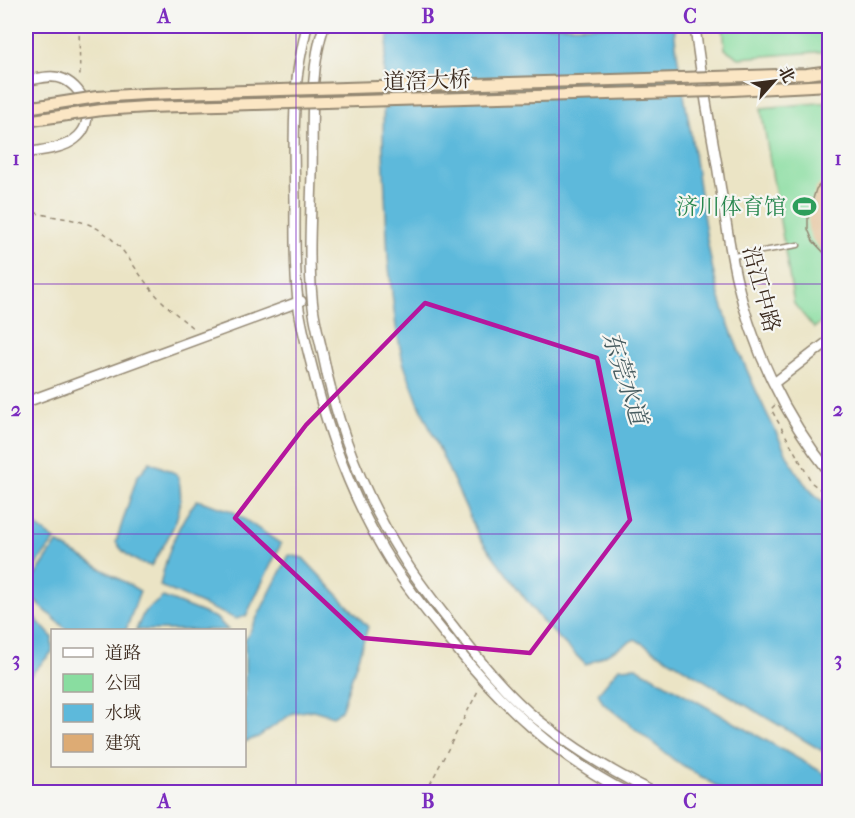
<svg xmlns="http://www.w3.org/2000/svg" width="855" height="818" viewBox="0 0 855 818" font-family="'IM FELL French Canon','Noto Serif SC',serif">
<rect width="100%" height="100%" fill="#f6f6f2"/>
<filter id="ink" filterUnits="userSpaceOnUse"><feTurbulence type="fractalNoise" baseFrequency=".0167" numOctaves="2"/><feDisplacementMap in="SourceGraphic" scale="12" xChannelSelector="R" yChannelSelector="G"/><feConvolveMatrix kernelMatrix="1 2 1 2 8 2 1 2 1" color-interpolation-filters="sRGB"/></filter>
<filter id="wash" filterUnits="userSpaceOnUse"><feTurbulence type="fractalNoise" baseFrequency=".008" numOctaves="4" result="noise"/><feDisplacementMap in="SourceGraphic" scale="24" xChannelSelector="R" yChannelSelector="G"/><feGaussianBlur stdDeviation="1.35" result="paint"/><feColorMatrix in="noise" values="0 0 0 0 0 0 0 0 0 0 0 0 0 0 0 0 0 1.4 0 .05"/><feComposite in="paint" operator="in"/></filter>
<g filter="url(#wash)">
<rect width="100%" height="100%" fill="#ebe4c5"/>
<!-- green -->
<g fill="#89dda0" stroke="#62845f" stroke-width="1.5">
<polygon points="723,26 829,26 829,51 739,58 725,49"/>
<polygon points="829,102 829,316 814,328 794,304 761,108"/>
</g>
<!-- water -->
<g fill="#5db9db" stroke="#4c727c" stroke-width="1.5">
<path d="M390 26H674C677 66 687 107 693 147 701 196 706 247 719 295 733 342 753 386 775 430 789 459 801 488 829 506V755L635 639 586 665 542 621 479 537 418 402 403 362 396 327 388 259 383 149 384 65Z"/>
<path d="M150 462 177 474C189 509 169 537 151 566 135 562 124 555 116 542L137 477Z"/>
<path d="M197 500 232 511 281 544 246 616 236 619 160 586C166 556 177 524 197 500Z"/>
<polygon points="26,519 55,540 26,578"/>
<polygon points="57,543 140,591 126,630 67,630 26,593 26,589"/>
<polygon points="289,555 303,558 368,627 341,711 333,716 313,710 293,713 258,737 245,742 245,641"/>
<polygon points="163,597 216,618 228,630 136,630 144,612"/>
<polygon points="26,608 52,637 52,652 26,680"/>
<polygon points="636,667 829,776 829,792 726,792 674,760 603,703 598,693 619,668"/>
</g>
<g id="blocks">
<!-- building -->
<polygon fill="#ddab74" points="830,173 830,259 813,241 808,229 808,215 816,189"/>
</g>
</g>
<g filter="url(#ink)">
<use href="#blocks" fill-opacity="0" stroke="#938772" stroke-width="1.5"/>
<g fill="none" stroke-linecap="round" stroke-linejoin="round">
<defs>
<polyline id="service" points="733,256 798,245"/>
<g id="tertiary">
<path d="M307 26C303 43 299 61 297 79 293 119 294 161 295 201 295 234 294 268 298 301 300 322 306 343 311 363 328 434 353 502 392 564 410 592 431 617 452 643 501 704 556 756 626 792"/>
<path d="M324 26C309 70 313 128 312 174 311 215 308 257 312 297 313 316 319 336 323 355 337 426 363 494 402 556 417 581 435 603 453 626 478 659 505 693 538 720 573 748 612 772 653 792"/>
<path d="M695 26C700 72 709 119 717 165 723 202 728 240 736 277 752 347 784 416 830 473"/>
<path d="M26 81C36 79 52 74 63 79 86 89 97 123 75 139 63 149 41 150 26 153"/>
<polyline points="774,383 830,340"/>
<polyline points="26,402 301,301"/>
</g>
</defs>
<!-- service casing -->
<use href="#service" stroke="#938772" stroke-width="7"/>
<!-- tertiary casing -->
<use href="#tertiary" stroke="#938772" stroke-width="12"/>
<!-- path -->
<g stroke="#938772" stroke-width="1.5" stroke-dasharray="4.5 4.5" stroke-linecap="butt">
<polyline points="79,26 80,79"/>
<path d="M26 210C46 217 68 217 88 224 120 237 131 265 151 289 164 305 180 317 195 330"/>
<polyline points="775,405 771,409 812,483 830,497"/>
<polyline points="426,792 479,689"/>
</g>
<!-- service -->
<use href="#service" stroke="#fff" stroke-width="4"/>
<!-- tertiary -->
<use href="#tertiary" stroke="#fff" stroke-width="9"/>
<defs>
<g id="secondary-bridge">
<polyline points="26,108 97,97 144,94 714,77 807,74 830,71"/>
<polyline points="26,121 102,110 147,107 714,91 830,85"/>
</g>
</defs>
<!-- secondary-bridge casing -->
<use href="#secondary-bridge" stroke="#938772" stroke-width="14" stroke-linecap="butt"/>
<!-- secondary-bridge -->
<use href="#secondary-bridge" stroke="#fbe6c4" stroke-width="10"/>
</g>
</g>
<!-- marked area -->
<path fill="none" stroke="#b5179e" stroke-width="4.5" stroke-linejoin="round" d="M425 303 597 358 630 520 530 653 363 638 235 518 306 425Z"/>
<!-- grid -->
<path fill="none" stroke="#7b2cbf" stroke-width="1.5" stroke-opacity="0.55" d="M296 26V792M559 26V792M26 284H830M26 534H830"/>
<!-- icons -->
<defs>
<symbol id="stadium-bare" viewBox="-9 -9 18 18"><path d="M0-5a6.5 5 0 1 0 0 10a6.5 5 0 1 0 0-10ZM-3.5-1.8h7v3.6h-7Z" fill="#2e9e5b" stroke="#f6f6f2" stroke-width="2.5" paint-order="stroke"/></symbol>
</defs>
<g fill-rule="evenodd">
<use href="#stadium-bare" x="788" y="190" width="33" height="33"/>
</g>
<g text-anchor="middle" stroke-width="4.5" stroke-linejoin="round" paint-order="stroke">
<!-- street labels -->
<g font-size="22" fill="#3b2a1e" stroke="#f6f6f2">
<text transform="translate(427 80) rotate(-2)" y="8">道滘大桥</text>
<text transform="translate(762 289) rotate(75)" y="8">沿江中路</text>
</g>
<!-- leisure labels -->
<g font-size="22" fill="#27864d" stroke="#f6f6f2" text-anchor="end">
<text x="786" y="214">济川体育馆</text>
</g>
<!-- water labels -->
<g font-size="24" font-style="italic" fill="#475c60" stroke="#f6f6f2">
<text transform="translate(625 378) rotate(72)" y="8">东莞水道</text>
</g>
</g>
<!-- margin -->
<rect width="855" height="818" fill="none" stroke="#f6f6f2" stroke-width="66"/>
<!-- legend -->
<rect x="51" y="629" width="195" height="138" fill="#f6f6f2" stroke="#aba49d" stroke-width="1.5"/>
<rect x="63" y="648" width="30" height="9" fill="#ffffff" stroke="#aba49d" stroke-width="1.5"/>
<text x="105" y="659" font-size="18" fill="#3b2a1e">道路</text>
<rect x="63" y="674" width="30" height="18" fill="#89dda0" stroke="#aba49d" stroke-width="1.5"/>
<text x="105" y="689" font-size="18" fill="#3b2a1e">公园</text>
<rect x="63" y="704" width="30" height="18" fill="#5db9db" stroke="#aba49d" stroke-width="1.5"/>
<text x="105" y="719" font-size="18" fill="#3b2a1e">水域</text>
<rect x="63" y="734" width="30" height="18" fill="#ddab74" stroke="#aba49d" stroke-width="1.5"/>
<text x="105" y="749" font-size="18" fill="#3b2a1e">建筑</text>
<!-- north arrow -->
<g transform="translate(774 81) rotate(62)" stroke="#f6f6f2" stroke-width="4.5" paint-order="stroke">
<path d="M0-4.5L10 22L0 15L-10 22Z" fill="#3b2a1e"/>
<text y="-9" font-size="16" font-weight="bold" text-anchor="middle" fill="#3b2a1e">北</text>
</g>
<rect x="33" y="33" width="789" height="752" fill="none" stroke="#7b2cbf" stroke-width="2"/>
<g font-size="20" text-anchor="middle" font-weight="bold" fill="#7b2cbf">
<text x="164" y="23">A</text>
<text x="428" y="23">B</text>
<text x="690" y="23">C</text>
<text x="16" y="165">1</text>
<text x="838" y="165">1</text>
<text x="16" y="416">2</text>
<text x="838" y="416">2</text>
<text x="16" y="666">3</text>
<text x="838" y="666">3</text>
<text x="164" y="808">A</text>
<text x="428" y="808">B</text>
<text x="690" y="808">C</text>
</g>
</svg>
